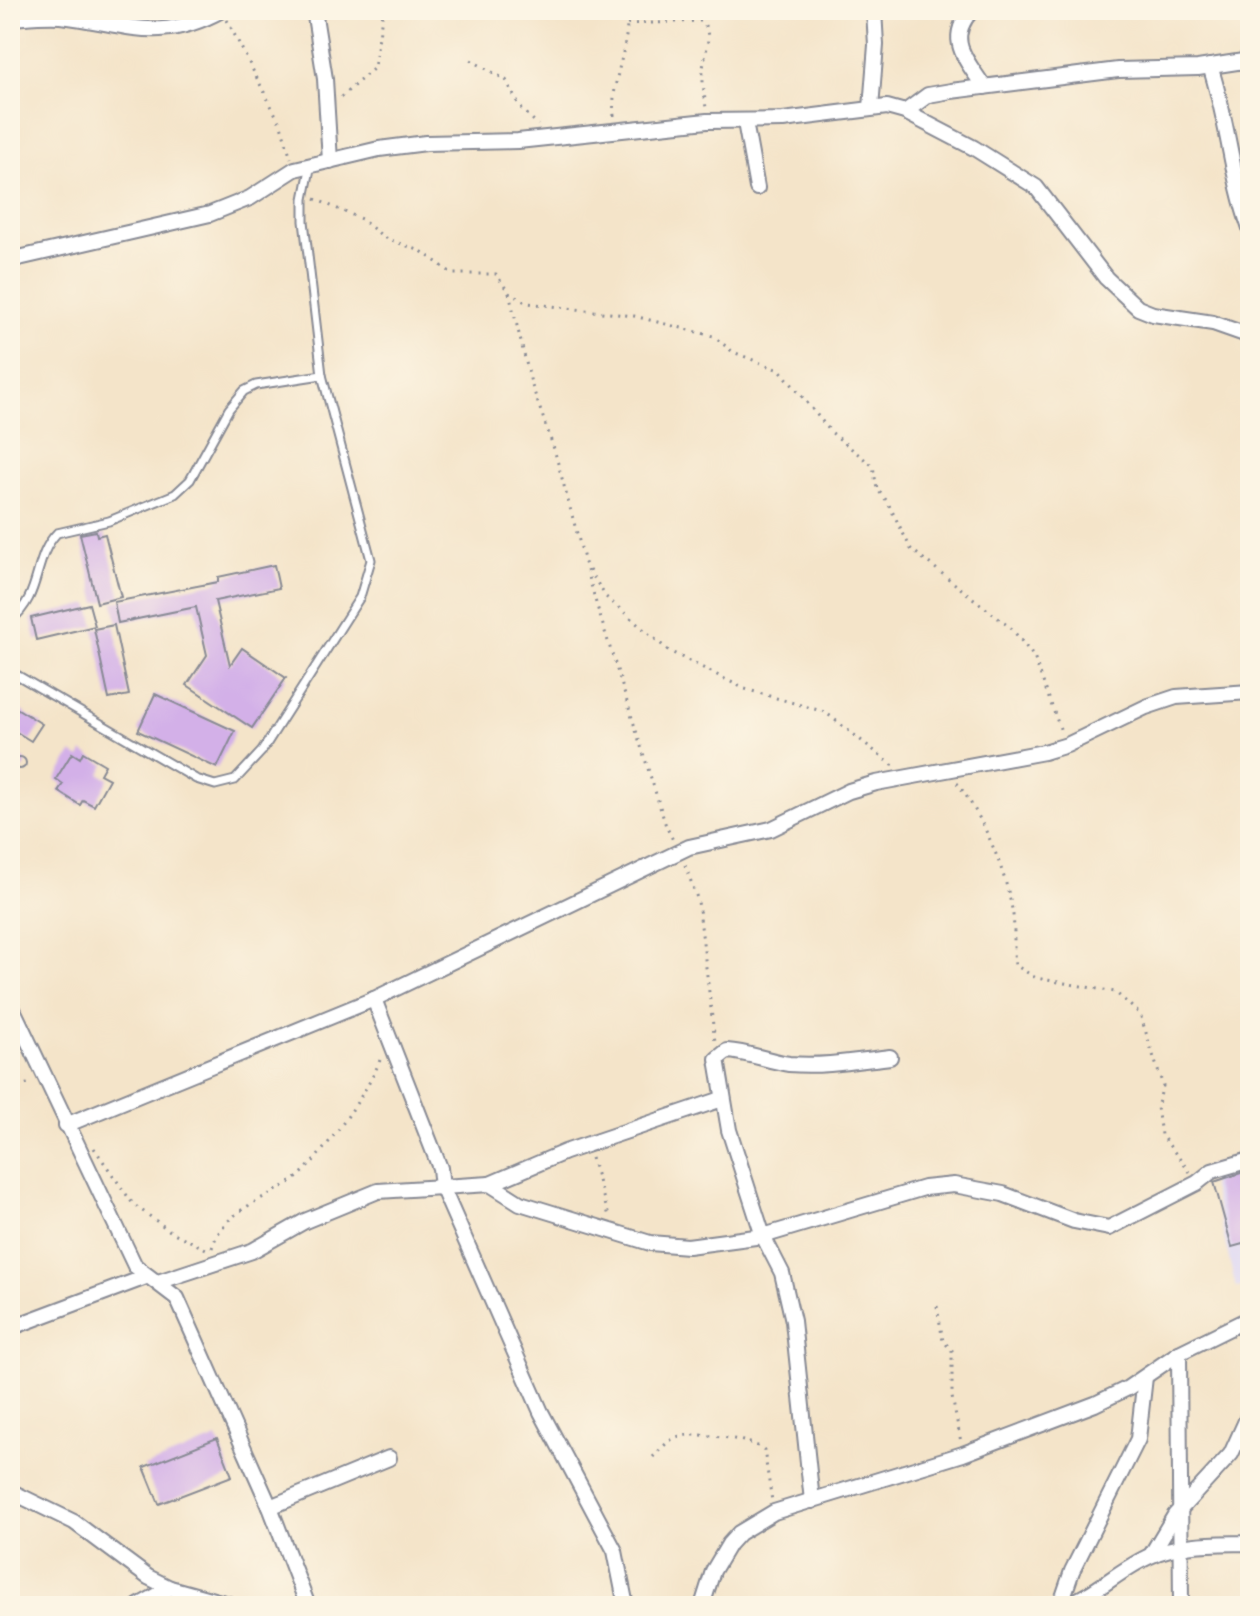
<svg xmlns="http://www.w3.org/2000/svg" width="1260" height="1616" viewBox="0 0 1260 1616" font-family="'Playpen Sans',sans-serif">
<rect width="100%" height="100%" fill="#fcf5e5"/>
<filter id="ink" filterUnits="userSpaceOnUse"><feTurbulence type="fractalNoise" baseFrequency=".0125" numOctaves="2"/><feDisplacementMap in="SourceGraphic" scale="16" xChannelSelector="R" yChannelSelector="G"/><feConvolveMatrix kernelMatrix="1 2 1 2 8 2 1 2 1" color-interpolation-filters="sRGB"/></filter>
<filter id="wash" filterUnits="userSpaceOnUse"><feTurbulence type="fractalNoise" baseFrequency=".006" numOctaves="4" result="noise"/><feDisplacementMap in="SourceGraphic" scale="32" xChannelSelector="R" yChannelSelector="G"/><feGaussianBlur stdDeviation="1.8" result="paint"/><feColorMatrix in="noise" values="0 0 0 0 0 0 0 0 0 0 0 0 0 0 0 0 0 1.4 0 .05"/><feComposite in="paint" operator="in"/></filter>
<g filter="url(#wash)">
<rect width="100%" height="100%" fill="#f4e4c9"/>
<!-- built -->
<polygon fill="#dcd6f6" points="1250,1156 1250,1285 1236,1288 1207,1166"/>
<g id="blocks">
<!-- building -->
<g fill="#d3b0e8">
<polygon points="96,531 97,536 105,534 121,597 97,603 80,534"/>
<polygon points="274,565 279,588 215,601 230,665 242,648 286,678 252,728 187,685 207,655 196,607 118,623 114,602 218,582 218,577"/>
<polygon points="89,604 95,626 36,640 31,618"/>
<polygon points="114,625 129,695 109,699 94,629"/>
<polygon points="155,694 235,731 217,768 138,731"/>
<polygon points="10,704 42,724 31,741 10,728"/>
<polygon points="83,752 105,765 100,774 109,779 94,806 83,800 80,805 58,791 63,784 56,779 72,753 80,758"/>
<circle cx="20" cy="763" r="6"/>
<polygon points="1250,1170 1250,1242 1232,1247 1214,1182"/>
<polygon points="217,1438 232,1476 159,1504 144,1467"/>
</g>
</g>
</g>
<g filter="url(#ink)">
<use href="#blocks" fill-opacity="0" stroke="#888a94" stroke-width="2"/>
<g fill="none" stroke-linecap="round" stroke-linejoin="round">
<defs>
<g id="lane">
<path d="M10 621C43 595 32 559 57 533L109 521 175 494 190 480 229 409 244 391 256 385 322 375"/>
<polyline points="10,671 196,779 215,785 235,780 262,751 360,597 371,560 322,375 304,221 304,199 311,164"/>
</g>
<g id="street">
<polyline points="314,10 325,79 330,161"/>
<path d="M972 10C945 39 966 59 984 87"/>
<path d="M10 18C26 17 43 15 60 16 125 23 159 45 222 10"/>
<path d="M1210 66C1228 120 1231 176 1250 229"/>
<polyline points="871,108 876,45 874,10"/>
<polyline points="905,112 928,95 951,91 1118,70 1198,68 1250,60"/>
<polyline points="745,122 757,188"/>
<polyline points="10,260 210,214 250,198 295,169 379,149 426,143 518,141 707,121 783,120 887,107 905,112 974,148 1036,187 1106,278 1138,308 1153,314 1213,323 1250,336"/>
<polyline points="374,999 440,1168 442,1187 541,1412 615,1551 626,1606"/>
<polyline points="10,1003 135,1266 177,1298 270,1507 308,1606"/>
<path d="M890 1057C856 1061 823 1067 789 1064 768 1061 747 1052 727 1051L717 1059 729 1130 763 1236 924 1188 954 1185 1003 1194 1074 1221 1109 1228 1197 1183 1212 1171 1250 1160"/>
<polyline points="66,1125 374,999 689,847 771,829 849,791 876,783 1044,752 1067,745 1146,707 1176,697 1250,692"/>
<polyline points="490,1184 565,1152 722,1099"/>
<polyline points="158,1282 252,1251 305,1221 378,1191 490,1184 520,1203 650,1243 688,1246 763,1236 782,1273 793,1321 812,1501"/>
<polyline points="10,1328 146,1277"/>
<polyline points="1179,1353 1181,1606"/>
<polyline points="10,1491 74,1522 148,1577 170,1588 235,1606"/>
<polyline points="270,1507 389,1458"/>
<polyline points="1151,1555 1175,1515 1231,1454 1250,1412"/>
<polyline points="138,1606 170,1588"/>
<polyline points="702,1606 713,1571 729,1544 739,1533 774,1512 963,1454 1095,1404 1128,1388 1179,1353 1250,1318"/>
<polyline points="1060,1606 1072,1571 1138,1439 1145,1377"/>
<path d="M1063 1606C1096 1595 1118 1570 1150 1556 1181 1542 1217 1544 1250 1543"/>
</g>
</defs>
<!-- lane casing -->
<use href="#lane" stroke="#888a94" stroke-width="11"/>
<!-- street casing -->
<use href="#street" stroke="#888a94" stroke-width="18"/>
<!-- path -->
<g stroke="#888a94" stroke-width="3" stroke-dasharray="2 6" stroke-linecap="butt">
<polyline points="227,20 281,125 291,158"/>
<path d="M627 24 702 21C714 36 704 53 703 70 702 83 705 97 706 109"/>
<polyline points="471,60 506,80 520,107 538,125"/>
<polyline points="341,97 374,68 383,10"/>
<path d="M614 116C611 80 626 57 627 24L616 10"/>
<polyline points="315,199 361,219 385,238 421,251 453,274 496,274 509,293 527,303 634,316 713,336 733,352 781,371 831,432 873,466 877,489 887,501 911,549 1012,629 1034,657 1062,734"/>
<polyline points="509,293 531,383 554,449 596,603 666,826 673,840"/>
<polyline points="589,570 606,597 669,651 745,689 825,712 895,767"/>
<path d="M957 783C984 818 1006 871 1013 915 1015 932 1013 949 1015 965L1036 978 1115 992 1140 1014 1163 1086 1157 1107 1161 1135 1190 1172"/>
<polyline points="685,865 698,901 715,1042"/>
<polyline points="10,1087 33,1083"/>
<polyline points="94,1148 133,1204 170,1231 208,1250"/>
<polyline points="591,1158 609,1216"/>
<path d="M212 1248C223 1210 264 1200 294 1180 316 1165 376 1081 381 1056"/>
<polyline points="937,1306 943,1341 952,1350 952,1397 961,1442"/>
<path d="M653 1457C660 1450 668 1440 677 1437 692 1431 754 1439 764 1450L772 1501"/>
</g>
<!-- lane -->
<use href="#lane" stroke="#fff" stroke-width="7"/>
<!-- street -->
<use href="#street" stroke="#fff" stroke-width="14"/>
</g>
</g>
<!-- margin -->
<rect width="1260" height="1616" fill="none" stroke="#fcf5e5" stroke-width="40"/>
</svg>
